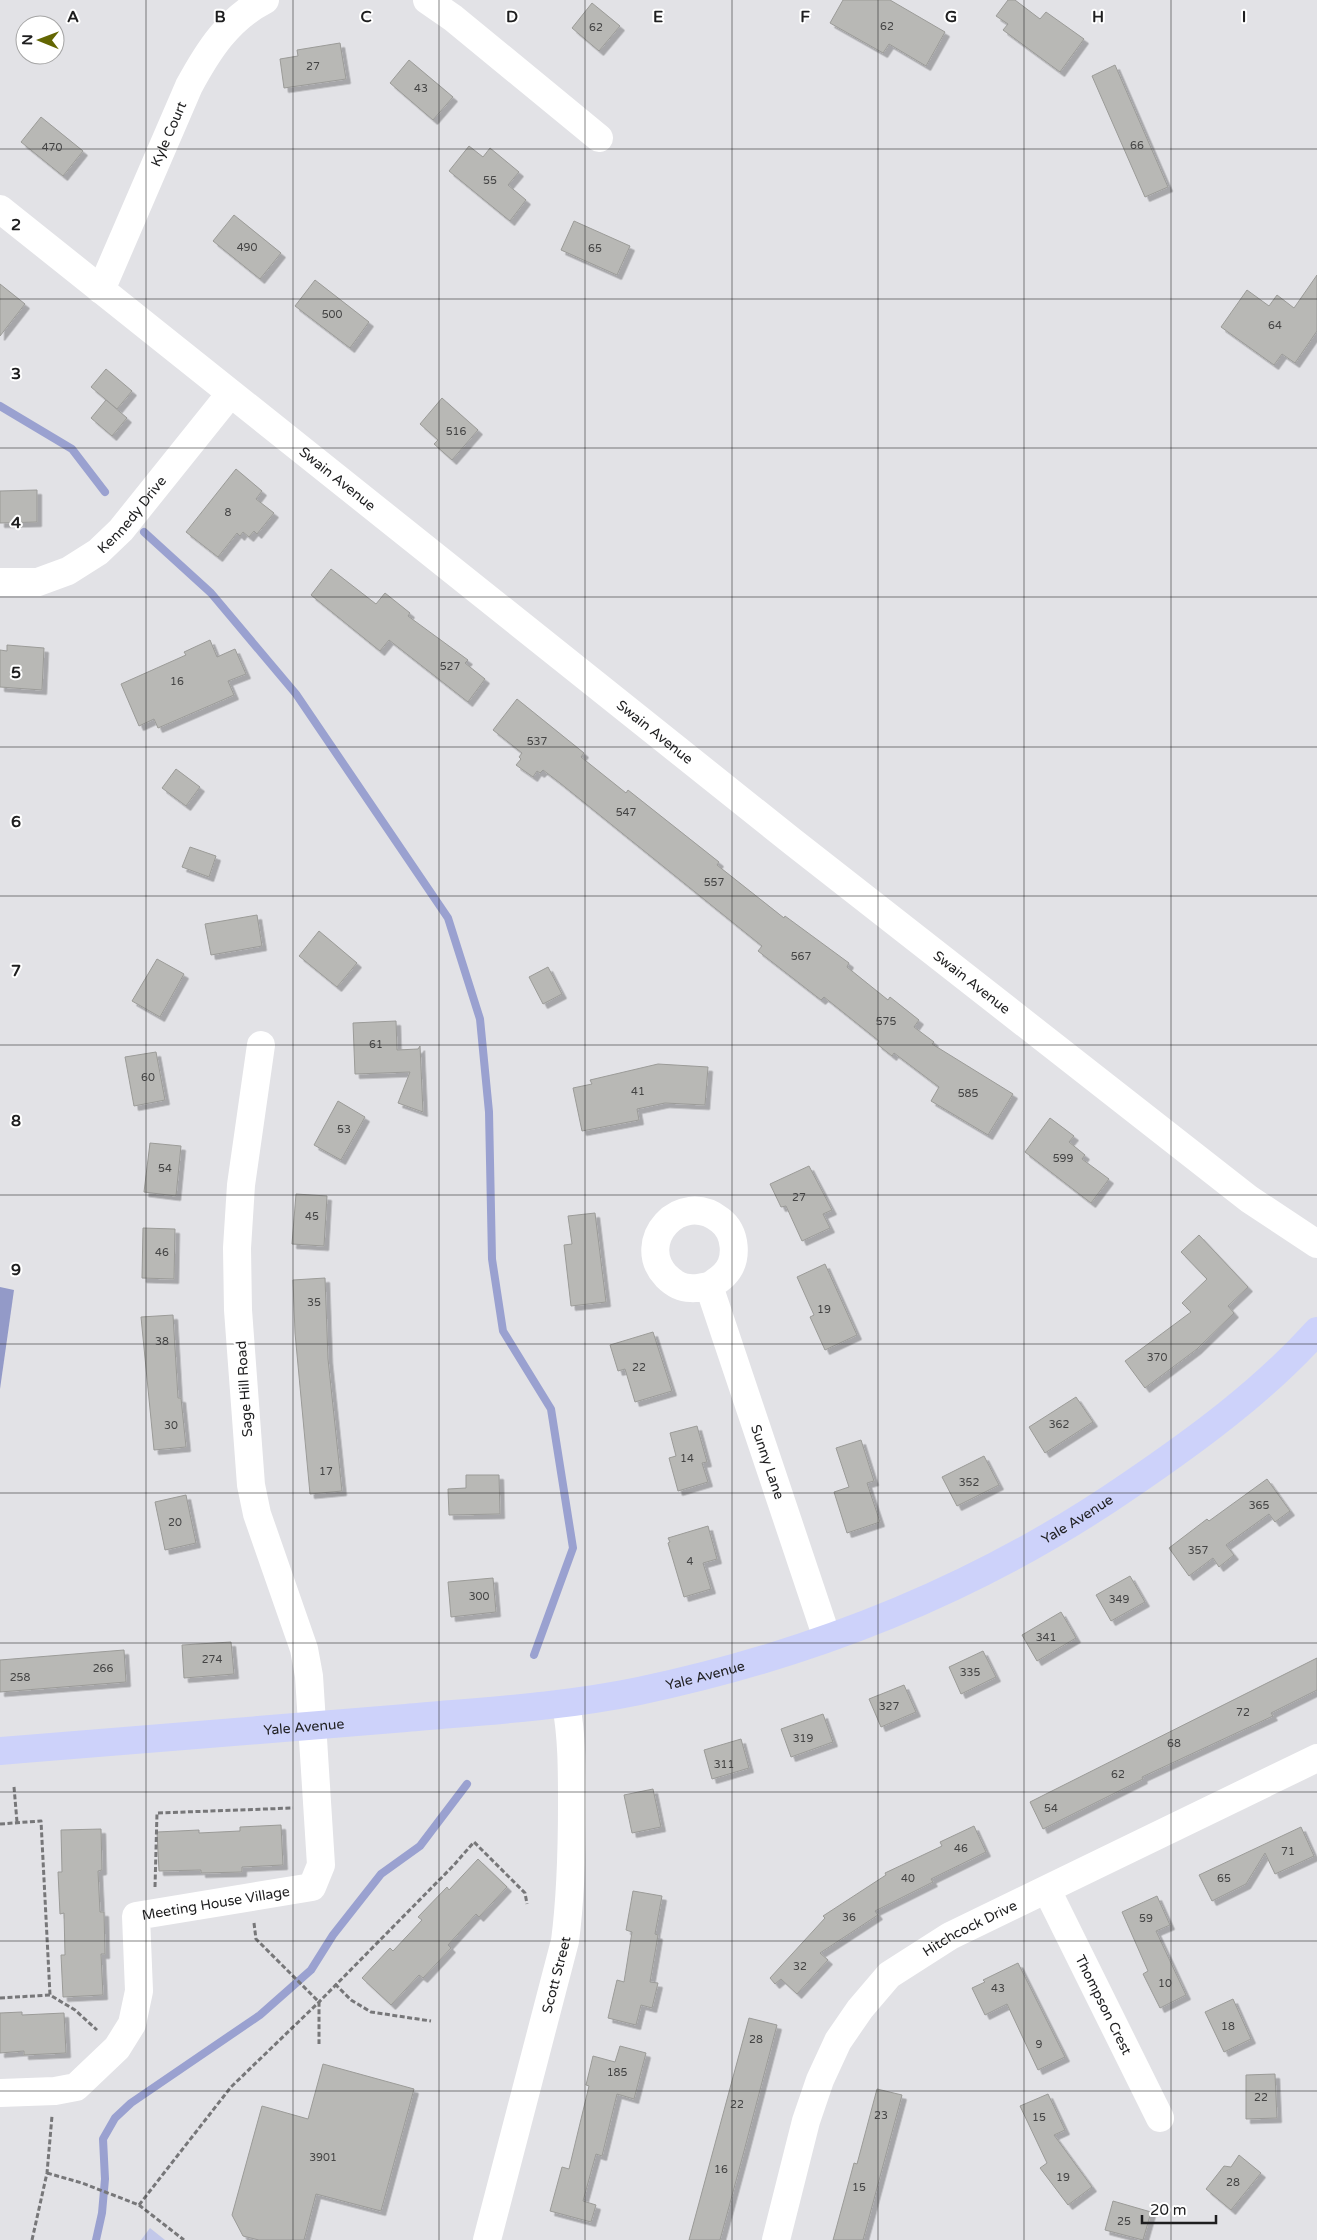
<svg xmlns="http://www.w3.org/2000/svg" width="1317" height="2240" viewBox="0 0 1317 2240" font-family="'Varela Round',sans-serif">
<defs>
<filter id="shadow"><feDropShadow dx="4.5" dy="4.5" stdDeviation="0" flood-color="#0004"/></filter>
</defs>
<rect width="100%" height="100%" fill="#e2e2e6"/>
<!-- green -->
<polygon fill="#c2c8ea" points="150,2228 165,2240 141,2240"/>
<!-- forest -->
<polygon fill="#939ac8" points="0,1287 14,1290 0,1389"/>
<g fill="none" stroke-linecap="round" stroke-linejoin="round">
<!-- stream -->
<g stroke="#9aa1d0" stroke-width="8">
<polyline points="0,406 72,449 105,492"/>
<polyline points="144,532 211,593 296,694 448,918 480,1019 489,1112 492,1259 503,1331 551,1409 573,1548 534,1655"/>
<polyline points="96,2240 102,2213 105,2179 103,2139 115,2118 131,2103 260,2015 311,1970 333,1935 381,1874 420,1846 467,1784"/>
</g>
</g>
<!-- building -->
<g fill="#b8b8b5" stroke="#9b9b98" filter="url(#shadow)">
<polygon points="843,0 890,0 945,32 926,66 889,44 883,53 830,23"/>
<polygon points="1008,0 1015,0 1040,19 1046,12 1084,39 1060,72 1003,30 1008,24 996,16"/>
<polygon points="592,3 620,26 599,51 572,28"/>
<polygon points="340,43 346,79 284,88 280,59 298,56 297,50"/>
<polygon points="409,60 453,97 433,120 390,83"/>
<polygon points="1115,65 1168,187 1145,197 1092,76"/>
<polygon points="41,117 83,151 63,176 21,142"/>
<polygon points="469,146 483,157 490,148 519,172 508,185 526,200 510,221 449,171"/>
<polygon points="234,215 281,253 260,279 213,241"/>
<polygon points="574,221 630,246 617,275 561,250"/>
<polygon points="1317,275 1317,331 1295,363 1282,354 1274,365 1221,327 1247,290 1269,306 1277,295 1294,308"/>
<polygon points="315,280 369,322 350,348 295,306"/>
<polygon points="0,284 25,304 0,336"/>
<polygon points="106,369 132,391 117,409 91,387"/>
<polygon points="442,398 478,430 452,460 434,444 438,440 420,424"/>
<polygon points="106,400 127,418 112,436 91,418"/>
<polygon points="236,469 262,491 256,499 274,513 257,534 254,531 249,537 243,532 240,536 237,533 218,557 186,532"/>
<polygon points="37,490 37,522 0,523 0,491"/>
<polygon points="331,569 376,604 385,593 410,613 408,616 468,660 465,663 485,679 468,702 389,640 380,651 311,595"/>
<polygon points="210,640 217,657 235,649 246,674 228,681 234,695 158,728 154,719 139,726 121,684 186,655 184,652"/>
<polygon points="7,645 44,648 42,690 0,687 0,650 7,651"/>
<polygon points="517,699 584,753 581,757 626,793 628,790 719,862 717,865 784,918 785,916 849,963 847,967 888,1000 890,997 919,1020 914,1027 934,1042 932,1044 1013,1094 988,1135 931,1101 939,1087 894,1053 892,1056 877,1044 879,1041 824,997 821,1000 758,951 762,946 560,783 543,770 540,773 537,771 533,777 516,765 521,759 519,757 522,753 493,730"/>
<polygon points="176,769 200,787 186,806 162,788"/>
<polygon points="190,847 216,856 209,877 182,867"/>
<polygon points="257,915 262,946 211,955 205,924"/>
<polygon points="319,931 357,963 337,987 299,956"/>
<polygon points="157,959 184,974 160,1017 132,1001"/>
<polygon points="548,967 562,994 543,1004 529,977"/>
<polygon points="396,1021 397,1050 418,1049 420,1046 423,1112 398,1103 410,1072 355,1074 353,1023"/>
<polygon points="156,1052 165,1100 134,1106 125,1057"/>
<polygon points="658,1064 708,1067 705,1105 665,1103 637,1109 639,1120 582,1131 573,1088 592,1084 590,1080"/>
<polygon points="338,1101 365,1117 341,1160 314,1145"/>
<polygon points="1050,1118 1074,1136 1069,1142 1085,1155 1082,1159 1109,1179 1091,1203 1025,1152"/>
<polygon points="150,1143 181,1146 176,1196 144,1192"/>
<polygon points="809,1166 832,1210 823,1214 830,1228 802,1241 786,1206 781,1207 770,1184"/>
<polygon points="296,1194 327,1196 324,1246 292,1244"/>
<polygon points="595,1213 606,1302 571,1306 564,1245 572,1244 568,1216"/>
<polygon points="143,1228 175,1229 174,1279 142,1278"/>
<polygon points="1199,1235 1248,1287 1228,1306 1234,1313 1197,1349 1145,1388 1125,1361 1191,1312 1182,1303 1207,1279 1181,1252"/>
<polygon points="825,1264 857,1335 825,1350 810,1317 814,1315 797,1277"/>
<polygon points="325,1278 328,1359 342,1491 310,1494 295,1333 293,1280"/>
<polygon points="173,1315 178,1398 181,1398 186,1447 154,1450 141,1317"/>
<polygon points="653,1332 672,1391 635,1402 625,1369 618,1371 610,1345"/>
<polygon points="1076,1397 1093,1422 1045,1453 1029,1427"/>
<polygon points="697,1426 707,1462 702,1463 708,1482 678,1491 669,1458 676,1456 670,1433"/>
<polygon points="861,1440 874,1481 867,1483 880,1522 847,1533 834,1492 849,1487 836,1448"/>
<polygon points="984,1456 999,1485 957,1506 942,1477"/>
<polygon points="466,1475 499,1475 500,1514 449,1515 448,1489 466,1488"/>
<polygon points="1267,1479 1290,1511 1275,1522 1269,1514 1226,1545 1234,1555 1219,1567 1213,1558 1189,1576 1169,1548 1207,1519 1209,1521"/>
<polygon points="186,1495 196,1543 165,1550 155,1502"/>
<polygon points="708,1526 717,1559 703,1563 711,1589 684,1597 668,1543 670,1542 668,1538"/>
<polygon points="1130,1576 1145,1602 1111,1621 1096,1595"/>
<polygon points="493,1578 496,1612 451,1617 448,1582"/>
<polygon points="1061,1612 1076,1638 1037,1661 1022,1635"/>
<polygon points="231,1642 234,1674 184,1678 182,1645"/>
<polygon points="124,1650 126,1682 0,1692 0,1660"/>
<polygon points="983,1651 996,1677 961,1694 949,1667"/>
<polygon points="1317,1658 1317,1690 1271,1713 1273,1716 1142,1777 1143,1779 1043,1829 1030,1802"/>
<polygon points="904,1685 916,1712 881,1727 869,1699"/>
<polygon points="823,1714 833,1742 791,1757 781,1729"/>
<polygon points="741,1739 749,1768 712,1779 704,1750"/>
<polygon points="653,1789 661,1827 632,1833 624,1795"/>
<polygon points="281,1825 283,1865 242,1867 242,1872 201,1873 201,1870 159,1871 157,1832 199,1830 199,1833 240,1831 240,1827"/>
<polygon points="974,1826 986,1852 931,1879 933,1882 875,1911 878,1915 820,1953 828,1960 797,1994 781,1979 775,1984 770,1978 825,1918 823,1916 886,1875 885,1873 942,1846 940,1842"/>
<polygon points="1301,1827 1314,1856 1275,1874 1265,1853 1246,1884 1212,1901 1199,1875"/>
<polygon points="101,1829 102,1870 98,1871 100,1912 104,1912 105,1954 101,1954 103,1995 63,1997 61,1955 65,1955 64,1913 60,1914 58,1872 62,1872 61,1830"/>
<polygon points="478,1859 507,1887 479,1917 476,1914 448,1945 451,1948 423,1978 419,1975 391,2005 362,1978 390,1948 393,1951 422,1920 418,1917 447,1887 449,1890"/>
<polygon points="633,1891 662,1896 655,1934 658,1935 650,1982 658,1983 652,2008 641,2005 636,2025 608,2018 617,1980 624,1982 632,1932 626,1930"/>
<polygon points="1157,1896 1170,1925 1156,1931 1186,1995 1160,2008 1143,1974 1148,1971 1122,1912"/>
<polygon points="1018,1963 1065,2057 1038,2070 1007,2004 985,2015 972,1988 985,1982 983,1980"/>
<polygon points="1233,1999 1251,2039 1224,2052 1205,2012"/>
<polygon points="22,2012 22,2015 64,2013 66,2053 24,2055 24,2051 0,2053 0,2013"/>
<polygon points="749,2018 777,2025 743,2155 720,2240 689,2240"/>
<polygon points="620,2046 646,2053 634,2099 617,2094 602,2156 596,2154 583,2201 596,2205 591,2222 550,2211 562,2167 569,2169 589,2086 586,2085 593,2056 615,2062"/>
<polygon points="323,2064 414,2089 381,2211 316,2194 304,2240 259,2240 243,2236 232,2215 262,2106 308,2119"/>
<polygon points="1275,2074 1277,2118 1246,2119 1246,2075"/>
<polygon points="877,2089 902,2095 863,2240 833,2240 854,2163 857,2164"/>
<polygon points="1048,2094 1065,2130 1054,2135 1092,2187 1068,2205 1040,2168 1047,2163 1020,2106"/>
<polygon points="1239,2155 1261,2173 1231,2210 1206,2189 1224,2166 1231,2167"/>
<polygon points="1113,2201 1151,2212 1143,2240 1105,2230"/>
</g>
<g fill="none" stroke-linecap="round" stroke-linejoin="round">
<!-- path -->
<g stroke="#777779" stroke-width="3" stroke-dasharray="5 2.5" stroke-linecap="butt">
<polyline points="14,1787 17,1822"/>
<polyline points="0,1824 41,1821 50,1995"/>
<polyline points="155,1887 157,1813 293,1808"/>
<polyline points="254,1923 256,1939 319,2002 319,2044"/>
<polyline points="335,1984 351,2000 371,2012 431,2021"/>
<polyline points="0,1998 50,1995 75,2010 97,2030"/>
<polyline points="47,2173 82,2183 139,2205 184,2240"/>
<polyline points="139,2205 231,2087 319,2002 453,1866 474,1842 525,1893 527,1904"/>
<polyline points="32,2240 47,2173 52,2116"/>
</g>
<!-- minor -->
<g stroke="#fff" stroke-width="28">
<polyline points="427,0 453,18 599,138"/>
<path id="s1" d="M0 209 793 842 1249 1199 1317 1244"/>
<path id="s2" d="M101 290 189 86C208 51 228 19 265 0"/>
<path id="s3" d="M0 582H38L68 571 98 552 121 530 230 394"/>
<path id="s4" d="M709 1286C703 1287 696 1289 690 1288 681 1288 672 1282 666 1276 634 1242 680 1189 720 1220 736 1232 739 1260 724 1275 720 1279 714 1283 709 1286L827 1638"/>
<path id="s5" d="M1047 1890 1160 2118"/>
<path id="s6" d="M0 2093 55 2091 76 2087 117 2048 132 2024 139 1991 136 1916 312 1887 321 1865 309 1676 304 1649 257 1514 251 1485 238 1310 237 1248 241 1185 261 1045"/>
<path id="s7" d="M487 2240 565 1941C571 1895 572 1850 572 1803 572 1769 572 1737 566 1704"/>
<path id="s8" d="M776 2240 806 2121 820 2080 838 2041 860 2009 889 1975 950 1936 1317 1758"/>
</g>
<!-- major -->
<path stroke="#cdd2fa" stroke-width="28" id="s9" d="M0 1751C135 1740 270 1730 406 1718 484 1711 562 1707 639 1691 815 1654 982 1587 1130 1485 1196 1440 1263 1391 1317 1331"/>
</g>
<!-- grid -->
<path fill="none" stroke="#1e1e1f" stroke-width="1" stroke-opacity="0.55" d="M146 0V2240M293 0V2240M439 0V2240M585 0V2240M732 0V2240M878 0V2240M1024 0V2240M1171 0V2240M0 149H1317M0 299H1317M0 448H1317M0 597H1317M0 747H1317M0 896H1317M0 1045H1317M0 1195H1317M0 1344H1317M0 1493H1317M0 1643H1317M0 1792H1317M0 1941H1317M0 2091H1317"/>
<g text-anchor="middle" stroke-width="4" stroke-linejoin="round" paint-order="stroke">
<!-- number labels -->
<g font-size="11" fill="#444">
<text x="887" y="30">62</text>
<text x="596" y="31">62</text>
<text x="313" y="70">27</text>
<text x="421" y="92">43</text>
<text x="1137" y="149">66</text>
<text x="52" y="151">470</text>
<text x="490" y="184">55</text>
<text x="247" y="251">490</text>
<text x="595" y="252">65</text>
<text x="332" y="318">500</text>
<text x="1275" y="329">64</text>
<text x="456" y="435">516</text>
<text x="228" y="516">8</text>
<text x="450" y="670">527</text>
<text x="177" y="685">16</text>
<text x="537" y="745">537</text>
<text x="626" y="816">547</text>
<text x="714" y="886">557</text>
<text x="801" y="960">567</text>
<text x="886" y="1025">575</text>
<text x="376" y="1048">61</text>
<text x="148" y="1081">60</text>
<text x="638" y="1095">41</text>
<text x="968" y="1097">585</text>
<text x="344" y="1133">53</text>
<text x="1063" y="1162">599</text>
<text x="165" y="1172">54</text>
<text x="799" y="1201">27</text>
<text x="312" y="1220">45</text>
<text x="162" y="1256">46</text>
<text x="314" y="1306">35</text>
<text x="824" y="1313">19</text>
<text x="162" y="1345">38</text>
<text x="1157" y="1361">370</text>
<text x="639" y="1371">22</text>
<text x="1059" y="1428">362</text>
<text x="171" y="1429">30</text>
<text x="687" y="1462">14</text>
<text x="326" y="1475">17</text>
<text x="969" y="1486">352</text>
<text x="1259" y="1509">365</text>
<text x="175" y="1526">20</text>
<text x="1198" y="1554">357</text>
<text x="690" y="1565">4</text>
<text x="479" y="1600">300</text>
<text x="1119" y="1603">349</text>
<text x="1046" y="1641">341</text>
<text x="212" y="1663">274</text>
<text x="103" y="1672">266</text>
<text x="970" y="1676">335</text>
<text x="20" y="1681">258</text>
<text x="889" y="1710">327</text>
<text x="1243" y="1716">72</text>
<text x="803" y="1742">319</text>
<text x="1174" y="1747">68</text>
<text x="724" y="1768">311</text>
<text x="1118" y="1778">62</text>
<text x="1051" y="1812">54</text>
<text x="961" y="1852">46</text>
<text x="1288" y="1855">71</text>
<text x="908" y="1882">40</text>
<text x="1224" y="1882">65</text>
<text x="849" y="1921">36</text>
<text x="1146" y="1922">59</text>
<text x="800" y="1970">32</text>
<text x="1165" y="1987">10</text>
<text x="998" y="1992">43</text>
<text x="1228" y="2030">18</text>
<text x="756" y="2043">28</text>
<text x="1039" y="2048">9</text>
<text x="617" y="2076">185</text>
<text x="1261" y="2101">22</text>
<text x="737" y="2108">22</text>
<text x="881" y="2119">23</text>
<text x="1039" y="2121">15</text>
<text x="323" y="2161">3901</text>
<text x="721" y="2173">16</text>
<text x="1063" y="2181">19</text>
<text x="1233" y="2186">28</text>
<text x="859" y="2191">15</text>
<text x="1124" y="2225">25</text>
</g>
<!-- street labels -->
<g font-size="14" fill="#1e1e1f" stroke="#fff">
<text dy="5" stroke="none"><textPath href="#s2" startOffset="170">Kyle Court</textPath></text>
<text dy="5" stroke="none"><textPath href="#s1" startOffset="432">Swain Avenue</textPath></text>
<text dy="5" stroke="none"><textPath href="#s3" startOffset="156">Kennedy Drive</textPath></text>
<text dy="5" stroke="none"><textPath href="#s1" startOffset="838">Swain Avenue</textPath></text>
<text dy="5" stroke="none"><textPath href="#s1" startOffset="1242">Swain Avenue</textPath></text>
<text transform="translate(244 1389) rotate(-94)" y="5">Sage Hill Road</text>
<text dy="5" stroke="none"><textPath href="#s4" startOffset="430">Sunny Lane</textPath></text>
<text dy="5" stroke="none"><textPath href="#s9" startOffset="1115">Yale Avenue</textPath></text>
<text dy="5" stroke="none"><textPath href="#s9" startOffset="710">Yale Avenue</textPath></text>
<text dy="5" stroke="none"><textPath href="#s9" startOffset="305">Yale Avenue</textPath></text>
<text dy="5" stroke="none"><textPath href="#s6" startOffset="351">Meeting House Village</textPath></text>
<text dy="5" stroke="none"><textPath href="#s8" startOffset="386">Hitchcock Drive</textPath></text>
<text dy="5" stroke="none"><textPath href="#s7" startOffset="274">Scott Street</textPath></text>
<text dy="5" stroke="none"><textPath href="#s5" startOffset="128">Thompson Crest</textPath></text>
</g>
</g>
<g font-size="16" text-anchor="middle" font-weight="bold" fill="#1e1e1f" stroke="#fff" stroke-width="4" stroke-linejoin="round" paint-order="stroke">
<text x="73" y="22">A</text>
<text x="220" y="22">B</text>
<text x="366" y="22">C</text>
<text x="512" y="22">D</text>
<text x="658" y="22">E</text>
<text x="805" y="22">F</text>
<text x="951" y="22">G</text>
<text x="1098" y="22">H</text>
<text x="1244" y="22">I</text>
<text x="16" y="230">2</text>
<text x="16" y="379">3</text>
<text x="16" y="528">4</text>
<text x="16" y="678">5</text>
<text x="16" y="827">6</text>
<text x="16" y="976">7</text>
<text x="16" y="1126">8</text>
<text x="16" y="1275">9</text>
</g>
<!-- north arrow -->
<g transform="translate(40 40) rotate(271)"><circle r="24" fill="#ffffff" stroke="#a5a5a5"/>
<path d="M0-4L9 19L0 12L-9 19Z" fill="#636602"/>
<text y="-8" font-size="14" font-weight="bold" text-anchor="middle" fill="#1e1e1f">N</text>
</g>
<!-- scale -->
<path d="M1142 2215v8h74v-8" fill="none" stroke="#1e1e1f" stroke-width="2.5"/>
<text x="1150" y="2215" font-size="15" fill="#1e1e1f" stroke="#ffffff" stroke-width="4" paint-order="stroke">20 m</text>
</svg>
